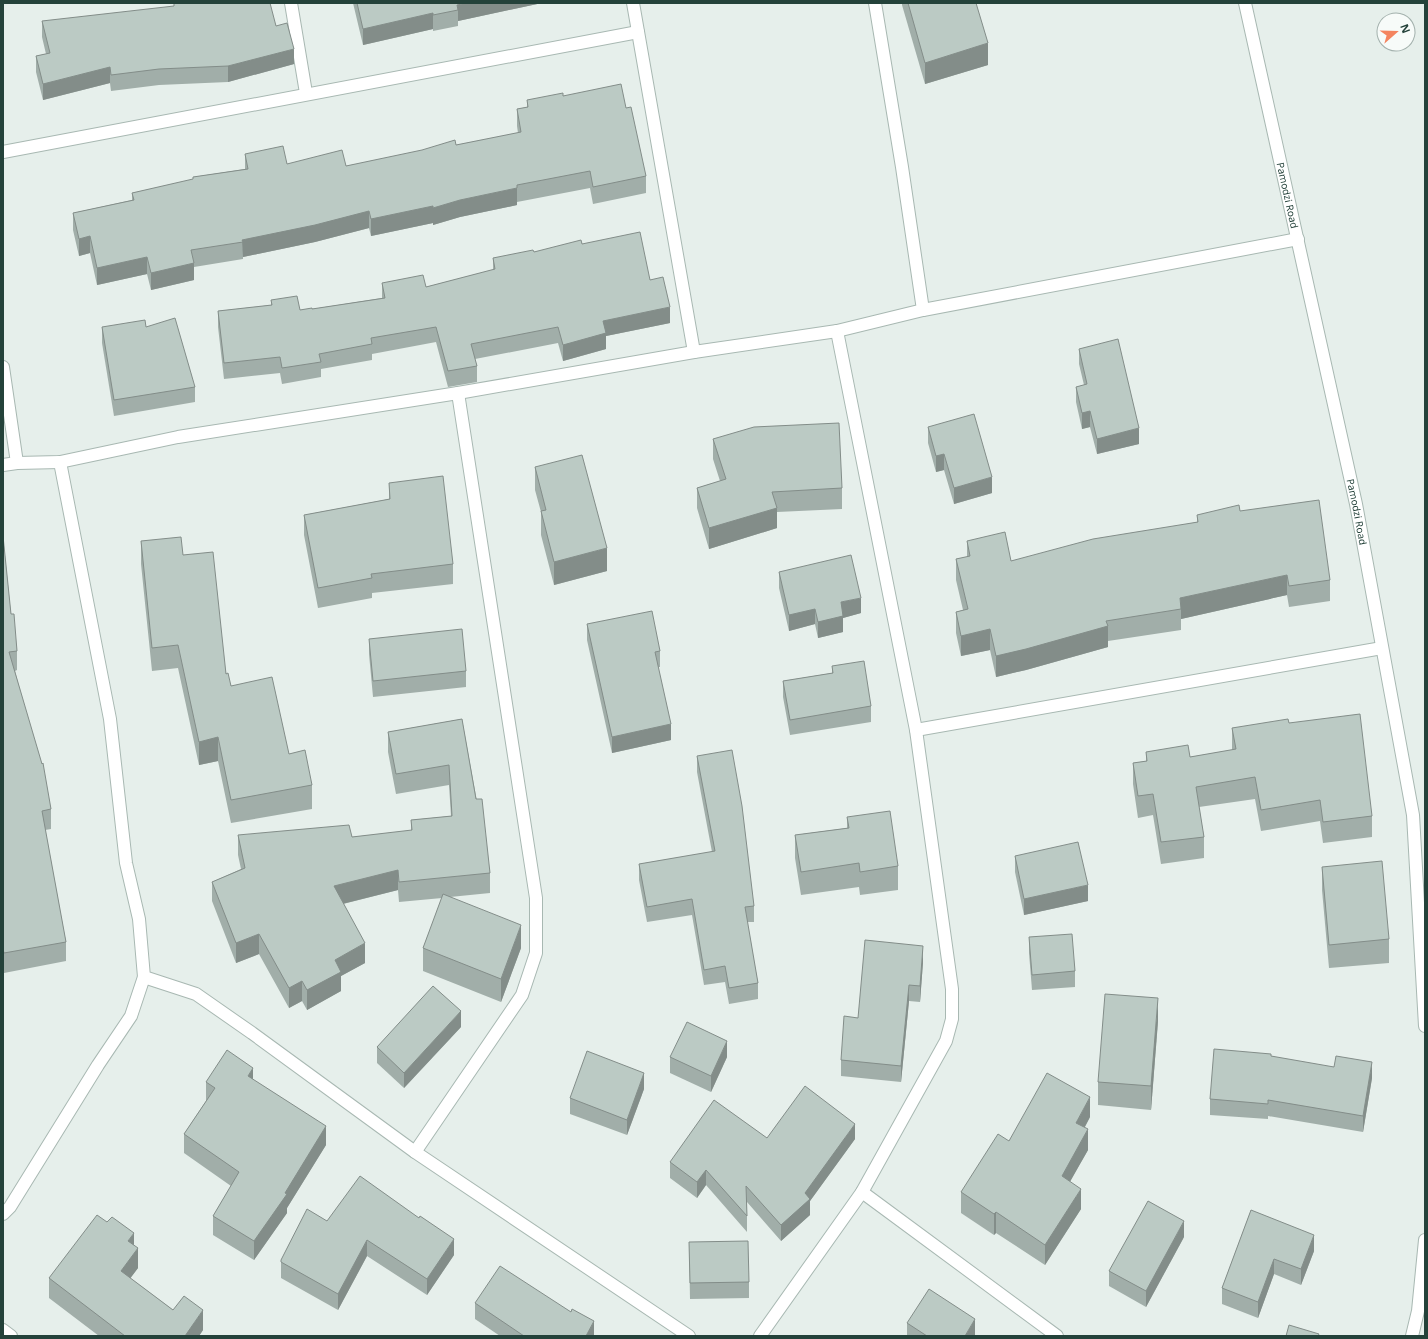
<svg xmlns="http://www.w3.org/2000/svg" width="1428" height="1339" viewBox="0 0 1428 1339" font-family="'Noto Sans',sans-serif">
<rect width="100%" height="100%" fill="#e6efeb"/>
<g fill="none" stroke-linecap="round" stroke-linejoin="round">
<defs>
<g id="minor">
<polyline points="291,3 306,93"/>
<polyline points="633,3 694,352"/>
<polyline points="875,3 902,167 923,310"/>
<path id="s1" d="M1245 3 1356 504 1413 815 1425 1026"/>
<polyline points="3,152 638,32"/>
<polyline points="3,367 17,463"/>
<polyline points="458,393 536,898 536,953 522,995 415,1152 689,1336"/>
<polyline points="60,462 110,719 126,863 139,919 144,977 196,994 252,1033 415,1152"/>
<polyline points="3,465 17,463 60,462 178,437 458,393 694,352 837,331 923,310 1298,239"/>
<polyline points="916,730 1382,648"/>
<polyline points="862,1192 1057,1336"/>
<polyline points="3,1214 10,1207 98,1065 131,1016 144,977"/>
<polyline points="3,1330 11,1336"/>
<polyline points="760,1336 862,1192 946,1041 952,1019 952,989 916,730 837,331"/>
<polyline points="1412,1336 1418,1311 1425,1240"/>
</g>
</defs>
<!-- minor casing -->
<use href="#minor" stroke="#a8b8b2" stroke-width="14"/>
<!-- minor -->
<use href="#minor" stroke="#fff" stroke-width="12"/>
</g>
<!-- wall -->
<g fill="#a1aea9">
<polygon points="353,3 542,3 458,21 458,26 433,31 433,29 363,45"/>
<polygon points="902,3 976,3 988,65 925,84 902,5"/>
<polygon points="42,21 276,26 294,64 228,82 159,85 111,91 110,83 43,100 36,72 36,56 46,54 42,37"/>
<polygon points="563,96 626,108 646,176 646,193 593,204 590,188 517,202 517,205 460,217 433,225 433,223 371,236 369,228 315,242 243,257 243,259 194,267 194,280 151,290 147,274 97,285 90,253 79,256 73,230 73,213 132,200 132,193 193,180 193,177 245,169 245,154 287,164 346,166 456,145 518,133 517,126 517,109 527,107 527,100"/>
<polygon points="582,244 650,280 670,323 606,336 606,349 563,361 558,343 475,359 477,366 477,382 448,387 436,342 372,354 372,360 321,369 321,377 282,384 280,373 224,379 218,327 218,311 271,305 271,300 300,310 312,309 382,298 382,283 426,287 493,270 493,258 534,252"/>
<polygon points="102,327 146,327 195,387 195,402 114,416 102,343"/>
<polygon points="1079,349 1139,444 1097,454 1090,427 1082,429 1076,402 1076,387 1084,385 1079,364"/>
<polygon points="928,427 992,493 954,504 944,470 936,472 928,443"/>
<polygon points="713,439 842,488 842,509 777,512 777,528 709,549 697,508 697,488 720,481 713,459"/>
<polygon points="535,467 607,571 554,585 541,535 541,512 535,490"/>
<polygon points="389,483 453,564 453,584 372,593 372,598 318,608 304,535 304,515 389,499"/>
<polygon points="1240,511 1330,580 1330,601 1289,607 1287,595 1181,619 1181,630 1108,641 1108,647 1026,670 996,677 990,650 961,656 956,633 956,612 963,610 956,580 956,559 967,557 967,541 1011,561 1197,522 1197,515"/>
<polygon points="3,536 11,614 17,651 17,670 15,671 51,809 51,829 45,830 66,942 66,961 4,973 3,968"/>
<polygon points="141,541 183,555 231,686 289,754 312,785 312,809 231,823 218,761 199,765 178,668 152,671 141,564"/>
<polygon points="779,572 861,613 843,618 843,632 818,638 815,624 789,631 779,588"/>
<polygon points="587,624 660,651 660,667 658,667 671,740 612,753 587,640"/>
<polygon points="369,639 466,671 466,687 373,697 369,654"/>
<polygon points="832,666 871,706 871,722 790,735 783,697 783,681 832,673"/>
<polygon points="462,719 490,873 490,893 450,897 521,948 501,1002 423,971 423,948 442,898 399,902 398,890 343,904 365,963 341,976 341,991 307,1010 302,1001 289,1008 259,954 236,963 212,901 212,882 241,869 238,855 238,835 352,837 411,831 411,820 451,816 449,785 396,794 388,752 388,732"/>
<polygon points="1289,723 1372,816 1372,837 1323,843 1320,821 1261,831 1255,799 1199,807 1204,837 1204,858 1161,864 1153,815 1138,818 1133,784 1133,763 1146,761 1146,752 1190,757 1232,750 1232,728"/>
<polygon points="697,756 754,906 754,922 747,922 758,983 758,999 729,1004 725,982 704,985 692,915 647,922 639,880 639,864 712,852 697,772"/>
<polygon points="847,817 898,866 898,890 860,895 859,887 801,895 795,858 795,835 847,828"/>
<polygon points="1015,856 1088,901 1024,915 1015,872"/>
<polygon points="1322,867 1389,939 1389,963 1329,968 1322,890"/>
<polygon points="1029,937 1075,971 1075,987 1032,990 1029,953"/>
<polygon points="923,962 920,1002 909,1001 901,1082 841,1076 841,1060 858,1018"/>
<polygon points="1158,1021 1151,1110 1098,1105 1098,1082"/>
<polygon points="461,1027 404,1088 377,1063 377,1047"/>
<polygon points="1271,1056 1372,1078 1363,1132 1268,1116 1268,1119 1210,1115 1210,1099"/>
<polygon points="670,1057 727,1057 711,1092 670,1073"/>
<polygon points="253,1079 326,1145 287,1208 287,1213 254,1260 213,1235 213,1216 231,1186 184,1153 184,1134 206,1101 206,1082"/>
<polygon points="644,1089 627,1135 570,1114 570,1098"/>
<polygon points="1090,1117 1085,1127 1088,1150 1070,1181 1081,1209 1045,1265 996,1233 994,1235 961,1213 961,1192 1009,1141"/>
<polygon points="767,1138 855,1139 810,1201 810,1215 781,1241 747,1202 747,1232 706,1185 697,1198 670,1178 670,1162"/>
<polygon points="1251,1210 1314,1251 1301,1285 1274,1274 1258,1318 1222,1304 1222,1288"/>
<polygon points="327,1221 454,1255 427,1295 367,1256 338,1310 281,1278 281,1260"/>
<polygon points="107,1222 134,1245 138,1268 130,1278 173,1310 203,1330 199,1336 99,1336 49,1298 49,1278"/>
<polygon points="1184,1237 1146,1307 1109,1286 1109,1271"/>
<polygon points="689,1242 749,1282 749,1298 690,1299"/>
<polygon points="475,1303 594,1336 500,1336 475,1319"/>
<polygon points="907,1323 975,1335 975,1336 907,1336"/>
</g>
<!-- shaded-wall -->
<g fill="#838d89">
<polygon points="467,3 542,3 458,21 458,10 457,5"/>
<polygon points="433,13 433,29 363,45 363,29"/>
<polygon points="988,43 988,65 925,84 925,63"/>
<polygon points="294,49 294,64 228,82 228,66"/>
<polygon points="110,67 110,83 43,100 43,84"/>
<polygon points="517,188 517,205 460,217 433,225 433,208 460,200"/>
<polygon points="433,206 433,223 371,236 371,219"/>
<polygon points="369,211 369,228 315,242 243,257 242,240"/>
<polygon points="90,236 90,253 79,256 79,239"/>
<polygon points="147,257 147,274 97,285 97,268"/>
<polygon points="194,263 194,280 151,290 151,273"/>
<polygon points="670,307 670,323 606,336 606,349 563,361 563,345 603,321"/>
<polygon points="1090,411 1090,427 1082,429 1082,413"/>
<polygon points="1139,428 1139,444 1097,454 1097,439"/>
<polygon points="944,454 944,470 936,472 936,456"/>
<polygon points="992,477 992,493 954,504 954,488"/>
<polygon points="777,508 777,528 709,549 709,528"/>
<polygon points="607,548 607,571 554,585 554,562"/>
<polygon points="1287,575 1287,595 1181,619 1181,609 1180,598"/>
<polygon points="861,598 861,613 843,618 843,632 818,638 818,622 841,602"/>
<polygon points="815,609 815,624 789,631 789,615"/>
<polygon points="1108,626 1108,647 1026,670 996,677 996,656"/>
<polygon points="990,629 990,650 961,656 961,636"/>
<polygon points="671,724 671,740 612,753 612,737"/>
<polygon points="218,737 218,761 199,765 199,742"/>
<polygon points="398,870 398,890 334,906 334,886"/>
<polygon points="1088,885 1088,901 1024,915 1024,899"/>
<polygon points="521,925 521,948 501,1002 501,979"/>
<polygon points="259,934 259,954 236,963 236,943"/>
<polygon points="365,943 365,963 341,976 341,991 307,1010 307,990 335,960"/>
<polygon points="923,946 923,962 920,1002 920,986"/>
<polygon points="302,981 302,1001 289,1008 289,988"/>
<polygon points="909,985 909,1001 901,1082 901,1066"/>
<polygon points="1158,998 1158,1021 1151,1110 1151,1086"/>
<polygon points="461,1011 461,1027 404,1088 404,1073"/>
<polygon points="727,1041 727,1057 711,1092 711,1076"/>
<polygon points="1372,1062 1372,1078 1363,1132 1363,1116"/>
<polygon points="253,1068 253,1086 248,1076"/>
<polygon points="644,1073 644,1089 627,1135 627,1120"/>
<polygon points="1090,1097 1090,1117 1076,1143 1076,1123"/>
<polygon points="855,1124 855,1139 810,1201 810,1215 781,1241 781,1225"/>
<polygon points="326,1126 326,1145 287,1208 287,1213 254,1260 254,1241"/>
<polygon points="1088,1129 1088,1150 1062,1196 1062,1176"/>
<polygon points="706,1170 706,1185 697,1198 697,1182"/>
<polygon points="1081,1189 1081,1209 1045,1265 1045,1245"/>
<polygon points="996,1212 996,1233 994,1235 994,1214"/>
<polygon points="1184,1221 1184,1237 1146,1307 1146,1291"/>
<polygon points="134,1233 134,1253 128,1241"/>
<polygon points="1314,1235 1314,1251 1301,1285 1301,1269"/>
<polygon points="454,1239 454,1255 427,1295 427,1279"/>
<polygon points="367,1240 367,1256 338,1310 338,1294"/>
<polygon points="138,1248 138,1268 121,1291 121,1271"/>
<polygon points="1274,1259 1274,1274 1258,1318 1258,1302"/>
<polygon points="203,1310 203,1330 199,1336 185,1336"/>
<polygon points="975,1319 975,1336 965,1336"/>
<polygon points="594,1321 594,1336 586,1336"/>
</g>
<!-- building -->
<g fill="#bbcac4" stroke="#838d89">
<polygon points="174,3 270,3 276,26 287,23 294,49 228,66 159,69 111,75 110,67 43,84 36,56 50,53 42,21 174,6"/>
<polygon points="357,3 467,3 457,5 458,10 433,15 433,13 363,29"/>
<polygon points="908,3 976,3 988,43 925,63"/>
<polygon points="621,84 626,108 631,107 646,176 593,187 590,171 517,185 517,188 460,200 433,208 433,206 371,219 369,211 315,225 242,240 243,242 191,250 194,263 151,273 147,257 97,268 90,236 79,239 73,213 134,200 132,193 193,179 193,177 248,169 245,154 283,146 287,164 342,150 346,166 422,150 455,140 456,145 521,132 517,109 528,107 527,100 563,93 563,96"/>
<polygon points="640,232 650,280 663,277 670,307 603,321 606,333 563,345 558,327 471,344 477,366 448,371 436,327 371,338 372,344 319,354 321,362 282,368 280,357 224,363 218,311 272,305 271,300 297,296 300,310 312,308 312,309 385,298 382,283 423,275 426,287 495,269 493,258 533,250 534,252 581,240 582,244"/>
<polygon points="175,318 195,387 114,400 102,327 145,320 146,327"/>
<polygon points="1118,339 1139,428 1097,439 1090,411 1082,413 1076,387 1087,384 1079,349"/>
<polygon points="974,414 992,477 954,488 944,454 936,456 928,427"/>
<polygon points="839,423 842,488 772,492 777,508 709,528 697,488 726,479 713,439 754,427"/>
<polygon points="582,455 607,548 554,562 541,511 546,510 535,467"/>
<polygon points="443,476 453,564 371,574 372,578 318,588 304,515 390,499 389,483"/>
<polygon points="1319,500 1330,580 1289,586 1287,575 1180,598 1181,609 1106,621 1108,626 1026,649 996,656 990,629 961,636 956,612 968,609 956,559 970,556 967,541 1005,532 1011,561 1093,539 1198,522 1197,515 1239,505 1240,511"/>
<polygon points="3,536 11,614 14,614 17,651 9,652 42,764 43,763 51,809 42,811 66,942 4,953 3,949"/>
<polygon points="181,537 183,555 213,552 226,674 228,673 231,686 272,677 289,754 305,750 312,785 231,800 218,737 199,742 178,645 152,648 141,541"/>
<polygon points="851,555 861,598 841,602 843,616 818,622 815,609 789,615 779,572"/>
<polygon points="652,611 660,651 655,652 671,724 612,737 587,624"/>
<polygon points="462,629 466,671 373,681 369,639"/>
<polygon points="864,661 871,706 790,720 783,681 833,673 832,666"/>
<polygon points="1360,714 1372,816 1323,822 1320,800 1261,810 1255,777 1196,787 1204,837 1161,842 1153,794 1138,796 1133,763 1147,761 1146,752 1188,745 1190,757 1236,749 1232,728 1288,719 1289,723"/>
<polygon points="462,719 476,799 482,799 490,873 399,882 398,870 334,886 365,943 335,960 341,972 307,990 302,981 289,988 259,934 236,943 212,882 245,868 238,835 349,825 352,837 412,830 411,820 452,816 449,765 396,774 388,732"/>
<polygon points="732,750 742,806 754,906 745,907 758,983 729,988 725,966 704,970 692,899 647,907 639,864 715,851 697,756"/>
<polygon points="890,811 898,866 860,872 859,863 801,872 795,835 849,828 847,817"/>
<polygon points="1078,842 1088,885 1024,899 1015,856"/>
<polygon points="1382,861 1389,939 1329,945 1322,867"/>
<polygon points="443,894 521,925 501,979 423,948"/>
<polygon points="1072,934 1075,971 1032,975 1029,937"/>
<polygon points="865,940 923,946 920,986 909,985 901,1066 841,1060 844,1016 858,1018"/>
<polygon points="433,986 461,1011 404,1073 377,1047"/>
<polygon points="1105,994 1158,998 1151,1086 1098,1082"/>
<polygon points="687,1022 727,1041 711,1076 670,1057"/>
<polygon points="1214,1049 1271,1054 1271,1056 1334,1067 1336,1056 1372,1062 1363,1116 1268,1100 1268,1104 1210,1099"/>
<polygon points="227,1050 253,1068 248,1076 326,1126 285,1193 287,1194 254,1241 213,1216 239,1172 184,1134 215,1088 206,1082"/>
<polygon points="587,1051 644,1073 627,1120 570,1098"/>
<polygon points="1047,1073 1090,1097 1076,1123 1088,1129 1062,1176 1081,1189 1045,1245 996,1212 994,1214 961,1192 998,1134 1009,1141"/>
<polygon points="805,1086 855,1124 805,1193 810,1199 781,1225 746,1186 747,1216 706,1170 697,1182 670,1162 714,1100 767,1138"/>
<polygon points="360,1176 419,1218 420,1216 454,1239 427,1279 367,1240 338,1294 281,1262 281,1260 307,1209 327,1221"/>
<polygon points="1148,1201 1184,1221 1146,1291 1109,1271"/>
<polygon points="1251,1210 1314,1235 1301,1269 1274,1259 1258,1302 1222,1288"/>
<polygon points="97,1215 107,1222 112,1217 134,1233 128,1241 138,1248 121,1271 173,1310 184,1296 203,1310 185,1336 125,1336 49,1278"/>
<polygon points="748,1241 749,1282 690,1283 689,1242"/>
<polygon points="500,1266 571,1312 572,1309 594,1321 586,1336 524,1336 475,1303"/>
<polygon points="929,1289 975,1319 965,1336 927,1336 907,1323"/>
<polygon points="1289,1325 1319,1334 1318,1336 1286,1336"/>
</g>
<g text-anchor="middle" stroke-width="3" stroke-linejoin="round" paint-order="stroke">
<!-- street labels -->
<g font-size="10" fill="#24423a" stroke="#f7fbf9">
<text dy="4" stroke="none"><textPath href="#s1" startOffset="197">Pamodzi Road</textPath></text>
<text dy="4" stroke="none"><textPath href="#s1" startOffset="521">Pamodzi Road</textPath></text>
</g>
</g>
<!-- border -->
<rect width="1428" height="1339" fill="none" stroke="#24423a" stroke-width="8"/>
<!-- north arrow -->
<g transform="translate(1396 32) rotate(70)"><circle r="19" fill="#f7fbf9" stroke="#a3b1ad"/>
<path d="M0-3L7 15L0 10L-7 15Z" fill="#f4845f"/>
<text y="-6" font-size="11" font-weight="bold" text-anchor="middle" fill="#24423a">N</text>
</g>
</svg>
